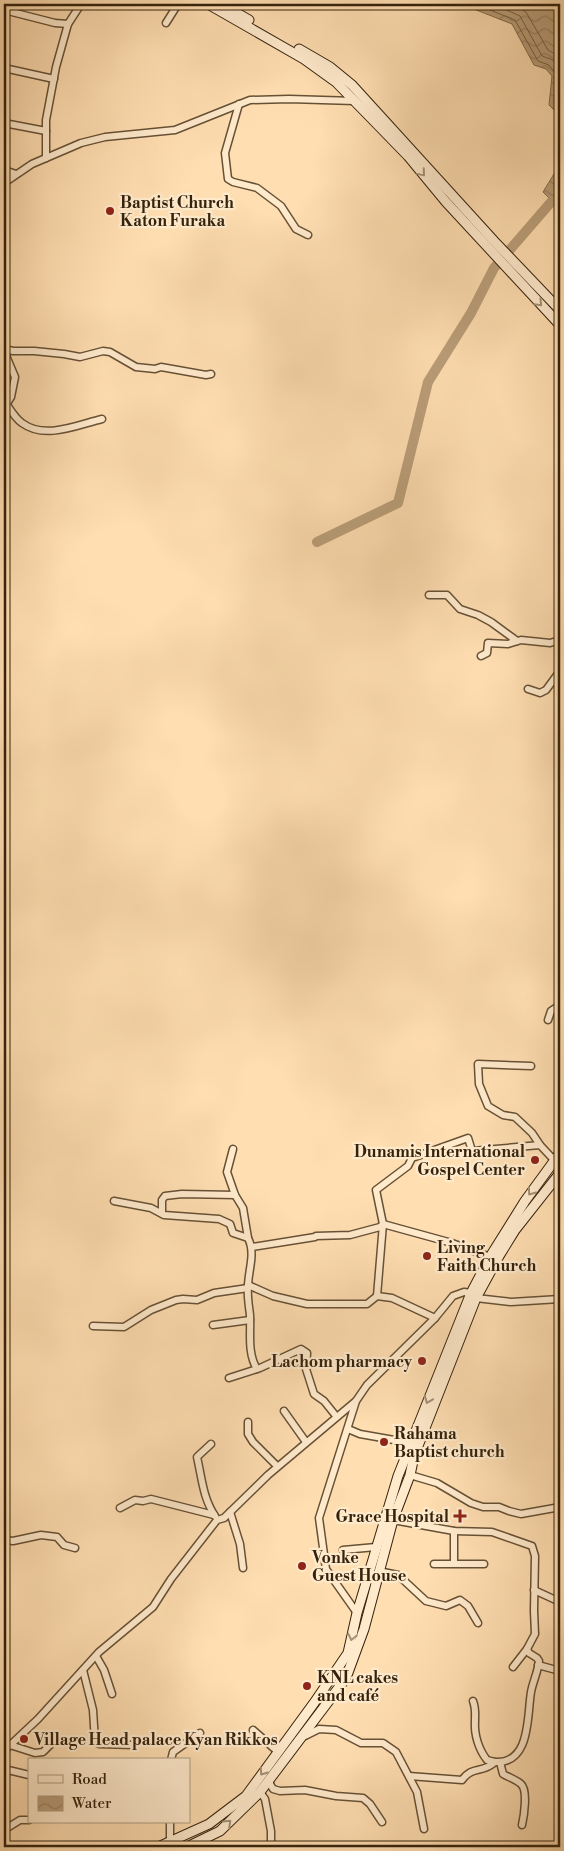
<svg xmlns="http://www.w3.org/2000/svg" width="564" height="1851" viewBox="0 0 564 1851" font-family="'Libre Bodoni',serif">
<defs>
<pattern id="water-waves" width="16" height="10" patternUnits="userSpaceOnUse" patternTransform="scale(1.25)"><rect width="16" height="10" fill="#ba9e79"/><path d="M0 5q4-4 8 0t8 0" fill="none" stroke="#988062"/></pattern>
</defs>
<rect width="100%" height="100%" fill="#ffdeb1"/>
<filter id="stains"><feTurbulence type="fractalNoise" baseFrequency=".004" numOctaves="4"/><feColorMatrix values="0 0 0 0 .2 0 0 0 0 .09 0 0 0 0 .02 0 0 0 .5 -.17"/></filter>
<radialGradient id="worn" r=".72"><stop offset=".6" stop-color="#630" stop-opacity="0"/><stop offset="1" stop-color="#630" stop-opacity=".3"/></radialGradient>
<!-- water -->
<g fill="url(#water-waves)" stroke="#846c4e">
<polygon points="461,4 560,4 560,116 549,105 552,76 546,69 534,65 512,24"/>
<polygon points="560,164 560,209 543,192"/>
</g>
<g fill="none" stroke-linecap="round" stroke-linejoin="round">
<!-- shore -->
<g stroke="#776043" stroke-width="1">
<polyline points="475,4 515,20 538,61 549,65 556,74 554,103 560,109"/>
<polyline points="493,4 520,16 542,56 553,60 560,69"/>
<polyline points="513,4 526,12 548,50 560,57"/>
</g>
<!-- river -->
<polyline stroke="#ba9e79" stroke-width="10" points="317,542 398,503 428,382 471,313 494,268 552,201"/>
<defs>
<g id="minor">
<polyline points="4,10 55,23 68,24 81,4"/>
<polyline points="166,23 178,4"/>
<polyline points="4,68 54,79"/>
<polyline points="239,104 225,153 228,179 233,182 257,188 281,206 296,229 308,235"/>
<polyline points="4,123 46,131"/>
<polyline points="46,158 46,120 56,67 68,24"/>
<polyline points="4,170 16,174"/>
<polyline points="4,183 32,164 81,143 105,137 175,130 250,100 289,99 355,101"/>
<polyline points="4,349 13,351 34,351 64,354 80,357 103,351 110,352 136,367 155,369 161,367 206,375 211,374"/>
<polyline points="4,351 15,377 11,397 4,408"/>
<path d="M7 405C11 411 16 419 22 423 45 440 77 425 102 419"/>
<polyline points="429,595 447,595 460,609 478,615 491,622 517,641"/>
<polyline points="481,656 487,653 488,643 508,644 521,640 550,643 560,640"/>
<polyline points="528,689 540,693 546,690 560,671"/>
<polyline points="548,1020 551,1011 560,1005"/>
<polyline points="531,1066 478,1064 479,1084 488,1106 503,1115 515,1117 532,1133 540,1145"/>
<polyline points="233,1149 227,1172 235,1195 243,1208 248,1238"/>
<path d="M114 1201 151 1208 164 1215 219 1219 230 1224 233 1233 248 1238C256 1254 248 1270 248 1287 247 1296 249 1306 250 1315 251 1332 247 1353 257 1369L260 1368 301 1349 307 1353 306 1369 314 1394 324 1401 336 1416"/>
<polyline points="162,1213 162,1200 165,1196 182,1194 235,1195"/>
<polyline points="252,1247 315,1237 316,1236 350,1235 380,1227 383,1224 376,1190 408,1166 412,1158 468,1138 472,1151 540,1145 554,1160"/>
<polyline points="248,1285 273,1296 307,1304 367,1304 377,1296 392,1298 435,1318"/>
<polyline points="377,1296 383,1224 452,1243 490,1257"/>
<polyline points="476,1298 511,1302 560,1299"/>
<polyline points="213,1325 250,1320"/>
<polyline points="93,1326 124,1327 151,1310 176,1300 183,1299 197,1300 214,1293 248,1288"/>
<polyline points="229,1378 257,1369"/>
<polyline points="356,1401 319,1518 326,1569 357,1613"/>
<polyline points="284,1411 306,1442"/>
<polyline points="248,1422 248,1434 253,1442 277,1466"/>
<polyline points="348,1429 360,1434 394,1440 410,1445"/>
<path d="M211 1444 197 1457C202 1479 203 1498 215 1516"/>
<polyline points="410,1475 437,1483 471,1503 483,1507 499,1507 509,1511 521,1514 560,1507"/>
<polyline points="120,1508 135,1500 143,1501 151,1499 214,1515"/>
<polyline points="230,1512 240,1544 243,1568"/>
<path d="M393 1520 454 1531 492 1532 532 1546 535 1556 534 1611 535 1634 527 1649 529 1653 537 1658 539 1661C538 1672 533 1681 531 1692 527 1716 531 1764 495 1762 482 1774 473 1765 462 1780L409 1776"/>
<polyline points="4,1540 13,1541 41,1535 57,1537 64,1545 75,1548"/>
<polyline points="343,1550 376,1547"/>
<polyline points="454,1563 454,1531"/>
<polyline points="434,1564 484,1564"/>
<polyline points="378,1571 398,1575 426,1601 446,1606 460,1600 468,1606 478,1623"/>
<polyline points="534,1590 560,1602"/>
<polyline points="96,1656 104,1670 112,1694"/>
<polyline points="538,1665 560,1671"/>
<polyline points="513,1667 527,1649"/>
<polyline points="83,1670 93,1710 95,1742 99,1744 134,1745"/>
<path d="M473 1701C476 1709 475 1713 475 1721 474 1735 479 1750 487 1760L495 1762"/>
<polyline points="253,1730 277,1751"/>
<polyline points="305,1736 319,1729 336,1730 361,1743 383,1743 396,1752 417,1792 424,1829"/>
<polyline points="10,1745 35,1753 43,1752 53,1742"/>
<polyline points="4,1751 38,1719 99,1652 153,1607 171,1579 217,1520 224,1518 268,1475 356,1401 367,1385 435,1318 453,1296 464,1292 471,1293"/>
<polyline points="171,1760 173,1752 200,1733"/>
<path d="M500 1762 503 1774C508 1777 517 1780 521 1784 528 1790 524 1816 522 1825"/>
<polyline points="4,1769 29,1775"/>
<polyline points="270,1779 270,1784 273,1789 280,1791 305,1790 336,1796 363,1798 370,1804 382,1822"/>
<polyline points="260,1792 265,1799 271,1831 271,1847"/>
<polyline points="4,1830 20,1820 29,1820"/>
<polyline points="170,1842 170,1822"/>
</g>
<g id="secondary">
<polyline points="208,4 304,59 336,82 408,156 446,202 560,325"/>
<polyline points="221,4 249,20"/>
<polyline points="299,49 330,67 352,85 494,241 560,310"/>
<polyline points="158,1847 209,1824 246,1796 314,1703 348,1653 357,1613 398,1476 471,1293 490,1257 525,1201 560,1153"/>
<polyline points="187,1847 220,1831 260,1792 346,1678 364,1629 393,1520 410,1475 414,1456 476,1298 499,1256 515,1230 560,1173"/>
</g>
</defs>
<!-- minor casing -->
<use href="#minor" stroke="#675136" stroke-width="9"/>
<!-- secondary casing -->
<use href="#secondary" stroke="#34220d" stroke-width="11"/>
<!-- minor -->
<use href="#minor" stroke="#ffeacc" stroke-width="6"/>
<!-- secondary -->
<use href="#secondary" stroke="#ffeacc" stroke-width="9"/>
</g>
<!-- one-way arrows -->
<defs><path id="oneway-chevron" d="M-2-3.5L2.5 0L-2 3.5" fill="none" stroke-width="1.6" stroke-linecap="round" stroke-linejoin="round" transform="scale(1.25)"/></defs>
<g stroke="#a49076">
<use href="#oneway-chevron" transform="translate(422 173) rotate(50)"/>
<use href="#oneway-chevron" transform="translate(539 303) rotate(46)"/>
<use href="#oneway-chevron" transform="translate(531 1192) rotate(126)"/>
<use href="#oneway-chevron" transform="translate(428 1400) rotate(112)"/>
<use href="#oneway-chevron" transform="translate(352 1637) rotate(103)"/>
<use href="#oneway-chevron" transform="translate(263 1772) rotate(125)"/>
<use href="#oneway-chevron" transform="translate(228 1823) rotate(-44)"/>
</g>
<!-- markers -->
<g fill="#8f2418" stroke="#ffeacc" stroke-width="2">
<circle cx="110" cy="211" r="5"/>
<circle cx="535" cy="1160" r="5"/>
<circle cx="427" cy="1256" r="5"/>
<circle cx="422" cy="1361" r="5"/>
<circle cx="384" cy="1442" r="5"/>
<path d="M457.5 1508.5h5v5h5v5h-5v5h-5v-5h-5v-5h5z"/>
<circle cx="302" cy="1566" r="5"/>
<circle cx="307" cy="1686" r="5"/>
<circle cx="24" cy="1739" r="5"/>
</g>
<g text-anchor="middle" stroke-width="4.5" stroke-linejoin="round" paint-order="stroke">
<!-- poi labels -->
<g font-size="16" font-weight="bold" fill="#34220d" stroke="#ffeacc" text-anchor="start">
<text x="120" y="208">Baptist Church<tspan x="120" dy="18">Katon Furaka</tspan></text>
<text x="525" y="1157" text-anchor="end">Dunamis International<tspan x="525" dy="18">Gospel Center</tspan></text>
<text x="437" y="1253">Living<tspan x="437" dy="18">Faith Church</tspan></text>
<text x="412" y="1367" text-anchor="end">Lachom pharmacy</text>
<text x="394" y="1439">Rahama<tspan x="394" dy="18">Baptist church</tspan></text>
<text x="449" y="1522" text-anchor="end">Grace Hospital</text>
<text x="312" y="1563">Vonke<tspan x="312" dy="18">Guest House</tspan></text>
<text x="317" y="1683">KNL cakes<tspan x="317" dy="18">and café</tspan></text>
<text x="34" y="1745">Village Head palace Kyan Rikkos</text>
</g>
</g>
<!-- margin -->
<rect width="564" height="1851" fill="none" stroke="#ffdeb1" stroke-width="20"/>
<rect x="5" y="5" width="554" height="1841" fill="none" stroke="#34220d" stroke-width="2.5"/>
<rect x="10" y="10" width="544" height="1831" fill="none" stroke="#34220d"/>
<!-- legend -->
<rect x="28" y="1758" width="162" height="65" fill="#ffeacc" stroke="#ae9a80"/>
<rect x="38" y="1775" width="25" height="8" fill="#ffeacc" stroke="#ae9a80"/>
<text x="72" y="1784" font-size="15" fill="#34220d">Road</text>
<rect x="38" y="1796" width="25" height="15" fill="url(#water-waves)" stroke="#ae9a80"/>
<text x="72" y="1808" font-size="15" fill="#34220d">Water</text>
<rect width="100%" height="100%" filter="url(#stains)"/>
<rect width="100%" height="100%" fill="url(#worn)"/>
</svg>
